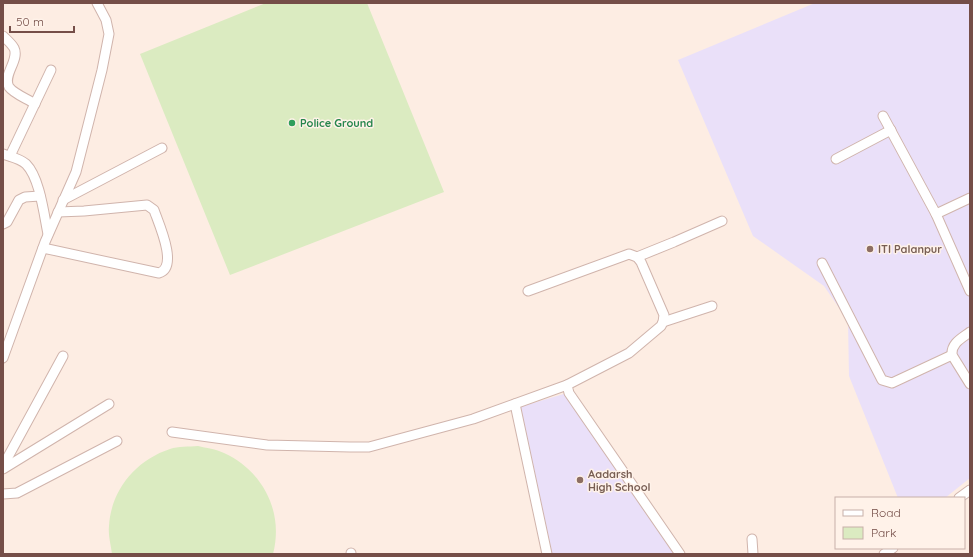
<svg xmlns="http://www.w3.org/2000/svg" width="973" height="557" viewBox="0 0 973 557" font-family="Quicksand,sans-serif">
<rect width="100%" height="100%" fill="#fdede3"/>
<!-- education -->
<g fill="#eae0f9">
<polygon points="815,3 970,3 970,478 945,498 898,498 849,376 848,321 824,286 753,236 678,60"/>
<polygon points="567,393 675,554 549,554 520,407"/>
</g>
<!-- green -->
<g fill="#dbebc1">
<polygon points="266,3 367,3 444,192 230,275 140,54"/>
<path d="M198 446C206 448 216 449 224 453 263 471 284 512 273 554H112C111 546 108 535 109 526 111 490 136 460 170 449 178 446 189 447 198 446Z"/>
</g>
<g fill="none" stroke-linecap="round" stroke-linejoin="round">
<defs>
<g id="minor">
<path d="M3 36C7 40 11 43 14 48 20 60 2 75 9 87 14 94 28 99 35 104"/>
<polyline points="883,116 936,214 970,291"/>
<path d="M3 154C11 157 19 158 26 164 40 178 44 215 48 234"/>
<polyline points="10,156 51,70"/>
<polyline points="836,159 891,130"/>
<polyline points="63,200 162,148"/>
<polyline points="936,214 970,198"/>
<polyline points="3,224 7,222 19,200 25,197 40,196"/>
<path d="M43 248 159 273C179 267 158 222 154 210L147 205 84 211 58 212"/>
<polyline points="637,257 674,242 722,221"/>
<polyline points="822,263 882,380 892,383 952,355"/>
<polyline points="528,291 629,254 637,257 641,262 664,315 663,322 661,326 629,353 567,385 569,393 680,554"/>
<polyline points="663,322 712,306"/>
<path d="M970 332C962 338 951 343 952 355L970 384"/>
<polyline points="3,358 45,242 76,172 102,70 109,34 106,20 97,3"/>
<polyline points="515,404 547,554"/>
<polyline points="172,432 267,445 350,447 369,447 473,419 567,385"/>
<polyline points="3,466 63,356"/>
<polyline points="3,469 109,404"/>
<polyline points="3,494 17,493 117,441"/>
<polyline points="959,498 970,490"/>
<polyline points="752,539 753,554"/>
<polyline points="351,553 351,554"/>
<polyline points="884,554 893,548"/>
</g>
</defs>
<!-- minor casing -->
<use href="#minor" stroke="#d0b4ac" stroke-width="11"/>
<!-- minor -->
<use href="#minor" stroke="#fff" stroke-width="9"/>
</g>
<!-- markers -->
<circle fill="#2e9e5b" stroke="#fff2e9" stroke-width="1.5" cx="292" cy="123" r="4"/>
<g fill="#8d6e63" stroke="#fff2e9" stroke-width="1.5">
<circle cx="870" cy="249" r="4"/>
<circle cx="580" cy="480" r="4"/>
</g>
<g text-anchor="middle" stroke-width="3" stroke-linejoin="round" paint-order="stroke">
<!-- leisure labels -->
<g font-size="11" font-weight="bold" fill="#27864d" stroke="#fff2e9" text-anchor="start">
<text x="300" y="127">Police Ground</text>
</g>
<!-- education labels -->
<g font-size="11" font-weight="bold" fill="#785e54" stroke="#fff2e9" text-anchor="start">
<text x="878" y="253">ITI Palanpur</text>
<text x="588" y="478">Aadarsh<tspan x="588" dy="13">High School</tspan></text>
</g>
</g>
<!-- border -->
<rect width="973" height="557" fill="none" stroke="#754e48" stroke-width="8"/>
<!-- legend -->
<rect x="835" y="497" width="130" height="52" fill="#fff2e9" stroke="#c8b0a9"/>
<rect x="843" y="510" width="20" height="6" fill="#ffffff" stroke="#c8b0a9"/>
<text x="871" y="517" font-size="12" fill="#754e48">Road</text>
<rect x="843" y="527" width="20" height="12" fill="#dbebc1" stroke="#c8b0a9"/>
<text x="871" y="537" font-size="12" fill="#754e48">Park</text>
<!-- scale -->
<path d="M10 26v6h64v-6" fill="none" stroke="#754e48" stroke-width="2"/>
<text x="16" y="26" font-size="12" fill="#754e48" stroke="#fff2e9" stroke-width="3" paint-order="stroke">50 m</text>
</svg>
